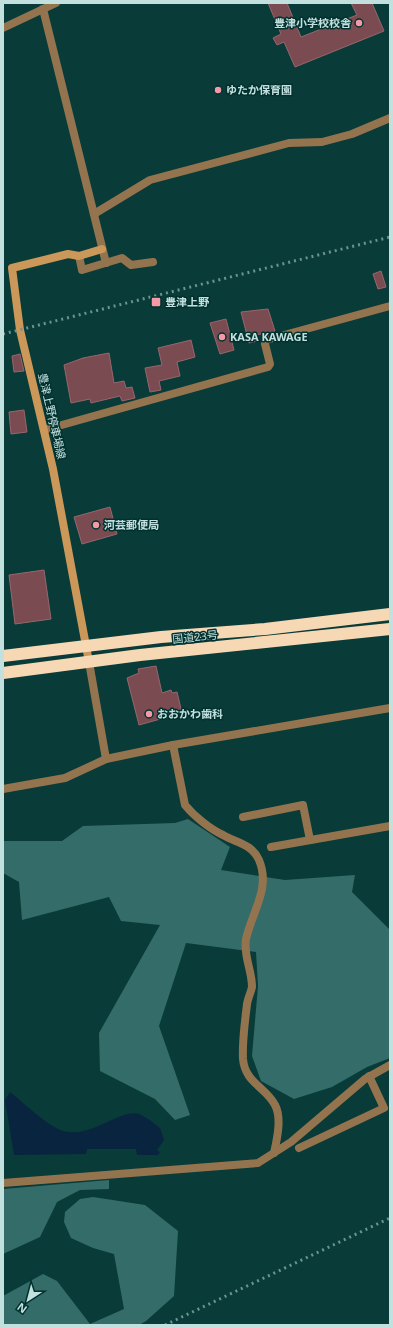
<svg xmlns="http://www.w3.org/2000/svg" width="393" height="1328" viewBox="0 0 393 1328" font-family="'Noto Sans','Noto Sans JP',sans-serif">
<rect width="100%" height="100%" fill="#093b39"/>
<!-- forest -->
<g fill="#346c69">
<polygon points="188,819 230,847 221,870 285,880 355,875 352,892 390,930 390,1058 367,1067 332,1087 294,1099 261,1081 252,1056 258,986 256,952 186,943 159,1026 190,1115 175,1120 155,1099 100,1071 99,1033 160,925 121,921 109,897 22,920 19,882 3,873 3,841 62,841 83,826 175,823"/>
<polygon points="109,1180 109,1189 80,1190 57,1202 40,1237 3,1254 3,1189"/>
<polygon points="93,1197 145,1205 178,1231 174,1296 146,1321 139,1325 3,1325 3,1296 43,1274 57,1281 90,1324 124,1309 114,1254 93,1248 71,1238 64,1222 65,1212 80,1199"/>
</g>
<!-- water -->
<path fill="#09243e" d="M10 1092C24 1103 47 1126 63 1131 92 1139 120 1108 139 1114 146 1117 154 1123 160 1128L164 1140 157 1150 160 1152 158 1155H137L136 1149H87L86 1154 14 1155 5 1100Z"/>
<!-- building -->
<g fill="#7a4c52" stroke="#97666c">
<polygon points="268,3 287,3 301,37 357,15 351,3 372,3 384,31 295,67 284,42 277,45 273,38 281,34"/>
<polygon points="381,271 386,287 378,289 373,274"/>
<polygon points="268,309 275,331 256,335 257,341 249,343 241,312"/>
<polygon points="226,319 234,350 220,354 210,323"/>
<polygon points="191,340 195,357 177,362 180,376 159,381 161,390 150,392 145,368 162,365 158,348"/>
<polygon points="109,353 114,383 124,381 126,388 132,387 135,398 122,401 120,396 91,403 90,399 71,403 64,365 83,358"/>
<polygon points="20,354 24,371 14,372 12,356"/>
<polygon points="24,410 27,432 11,434 9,412"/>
<polygon points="110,507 117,534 82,544 74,517"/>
<polygon points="44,570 51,619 15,624 9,575"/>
<polygon points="156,666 162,693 171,690 172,693 177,692 182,713 139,725 127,678 139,673 138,669"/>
</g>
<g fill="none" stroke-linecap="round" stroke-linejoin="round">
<!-- street -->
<g stroke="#94744e" stroke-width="8">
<polyline points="43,9 106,263"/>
<polyline points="3,28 56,3"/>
<polyline points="94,214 150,180 289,143 322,142 352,134 390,118"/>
<polyline points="79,256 82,270 122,258 131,265 153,262"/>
<polyline points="44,430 268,367 270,364 265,344 266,340 390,306"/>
<polyline points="89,662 106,759"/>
<path d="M173 745 185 805C194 816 210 829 223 835 237 843 252 844 259 860 271 888 252 912 246 939 243 955 252 970 252 987 251 992 248 998 247 1004 245 1022 242 1041 243 1059 245 1083 266 1087 275 1105 282 1118 277 1139 274 1153"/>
<polyline points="3,789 65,778 106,759 173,745 390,708"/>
<polyline points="243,817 303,805 310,840"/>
<polyline points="271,847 390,826"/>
<polyline points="299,1148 384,1108 369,1076"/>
<polyline points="3,1183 258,1163 291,1142 365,1079 390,1065"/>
</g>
<!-- secondary -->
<polyline stroke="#cb9859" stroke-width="8" points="89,662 53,469 20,330 12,268 68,254 79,256 102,249"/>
<!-- highway -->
<g stroke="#f7d8b4" stroke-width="12">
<polyline points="3,656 161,637 265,629 390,614"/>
<polyline points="3,673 140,655 390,629"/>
</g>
<!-- rail -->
<g stroke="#6b9391" stroke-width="3" stroke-dasharray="2 4" stroke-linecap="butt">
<polyline points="3,334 390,237"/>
<polyline points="165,1325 390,1218"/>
</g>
</g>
<!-- markers -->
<g fill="#f49aa7" stroke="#00312f" stroke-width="1.5">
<circle cx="359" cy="23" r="4"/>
<circle cx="218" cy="90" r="4"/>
<rect x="151" y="297" width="10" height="10" rx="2"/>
<circle cx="222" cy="337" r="4"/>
<circle cx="96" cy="525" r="4"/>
<circle cx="149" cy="714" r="4"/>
</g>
<g text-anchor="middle" stroke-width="3" stroke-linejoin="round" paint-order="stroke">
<!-- poi labels -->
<g font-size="11" font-weight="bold" fill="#c2e0de" stroke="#00312f" text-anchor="start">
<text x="351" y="27" text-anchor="end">豊津小学校校舎</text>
<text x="226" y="94">ゆたか保育園</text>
<text x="165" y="306">豊津上野</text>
<text x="230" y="341">KASA KAWAGE</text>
<text x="104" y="529">河芸郵便局</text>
<text x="157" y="718">おおかわ歯科</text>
</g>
<!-- street labels -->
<g font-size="11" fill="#c2e0de" stroke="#00312f">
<text transform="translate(52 416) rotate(77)" y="4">豊津上野停車場線</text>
<text transform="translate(195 637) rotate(-6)" y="4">国道23号</text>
</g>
</g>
<!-- border -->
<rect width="393" height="1328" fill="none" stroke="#c2e0de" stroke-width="8"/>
<!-- north arrow -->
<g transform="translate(28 1300) rotate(216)" stroke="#00312f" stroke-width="3" paint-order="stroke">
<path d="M0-3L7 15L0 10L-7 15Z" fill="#c2e0de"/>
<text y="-6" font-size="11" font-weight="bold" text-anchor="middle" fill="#c2e0de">N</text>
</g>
</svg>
